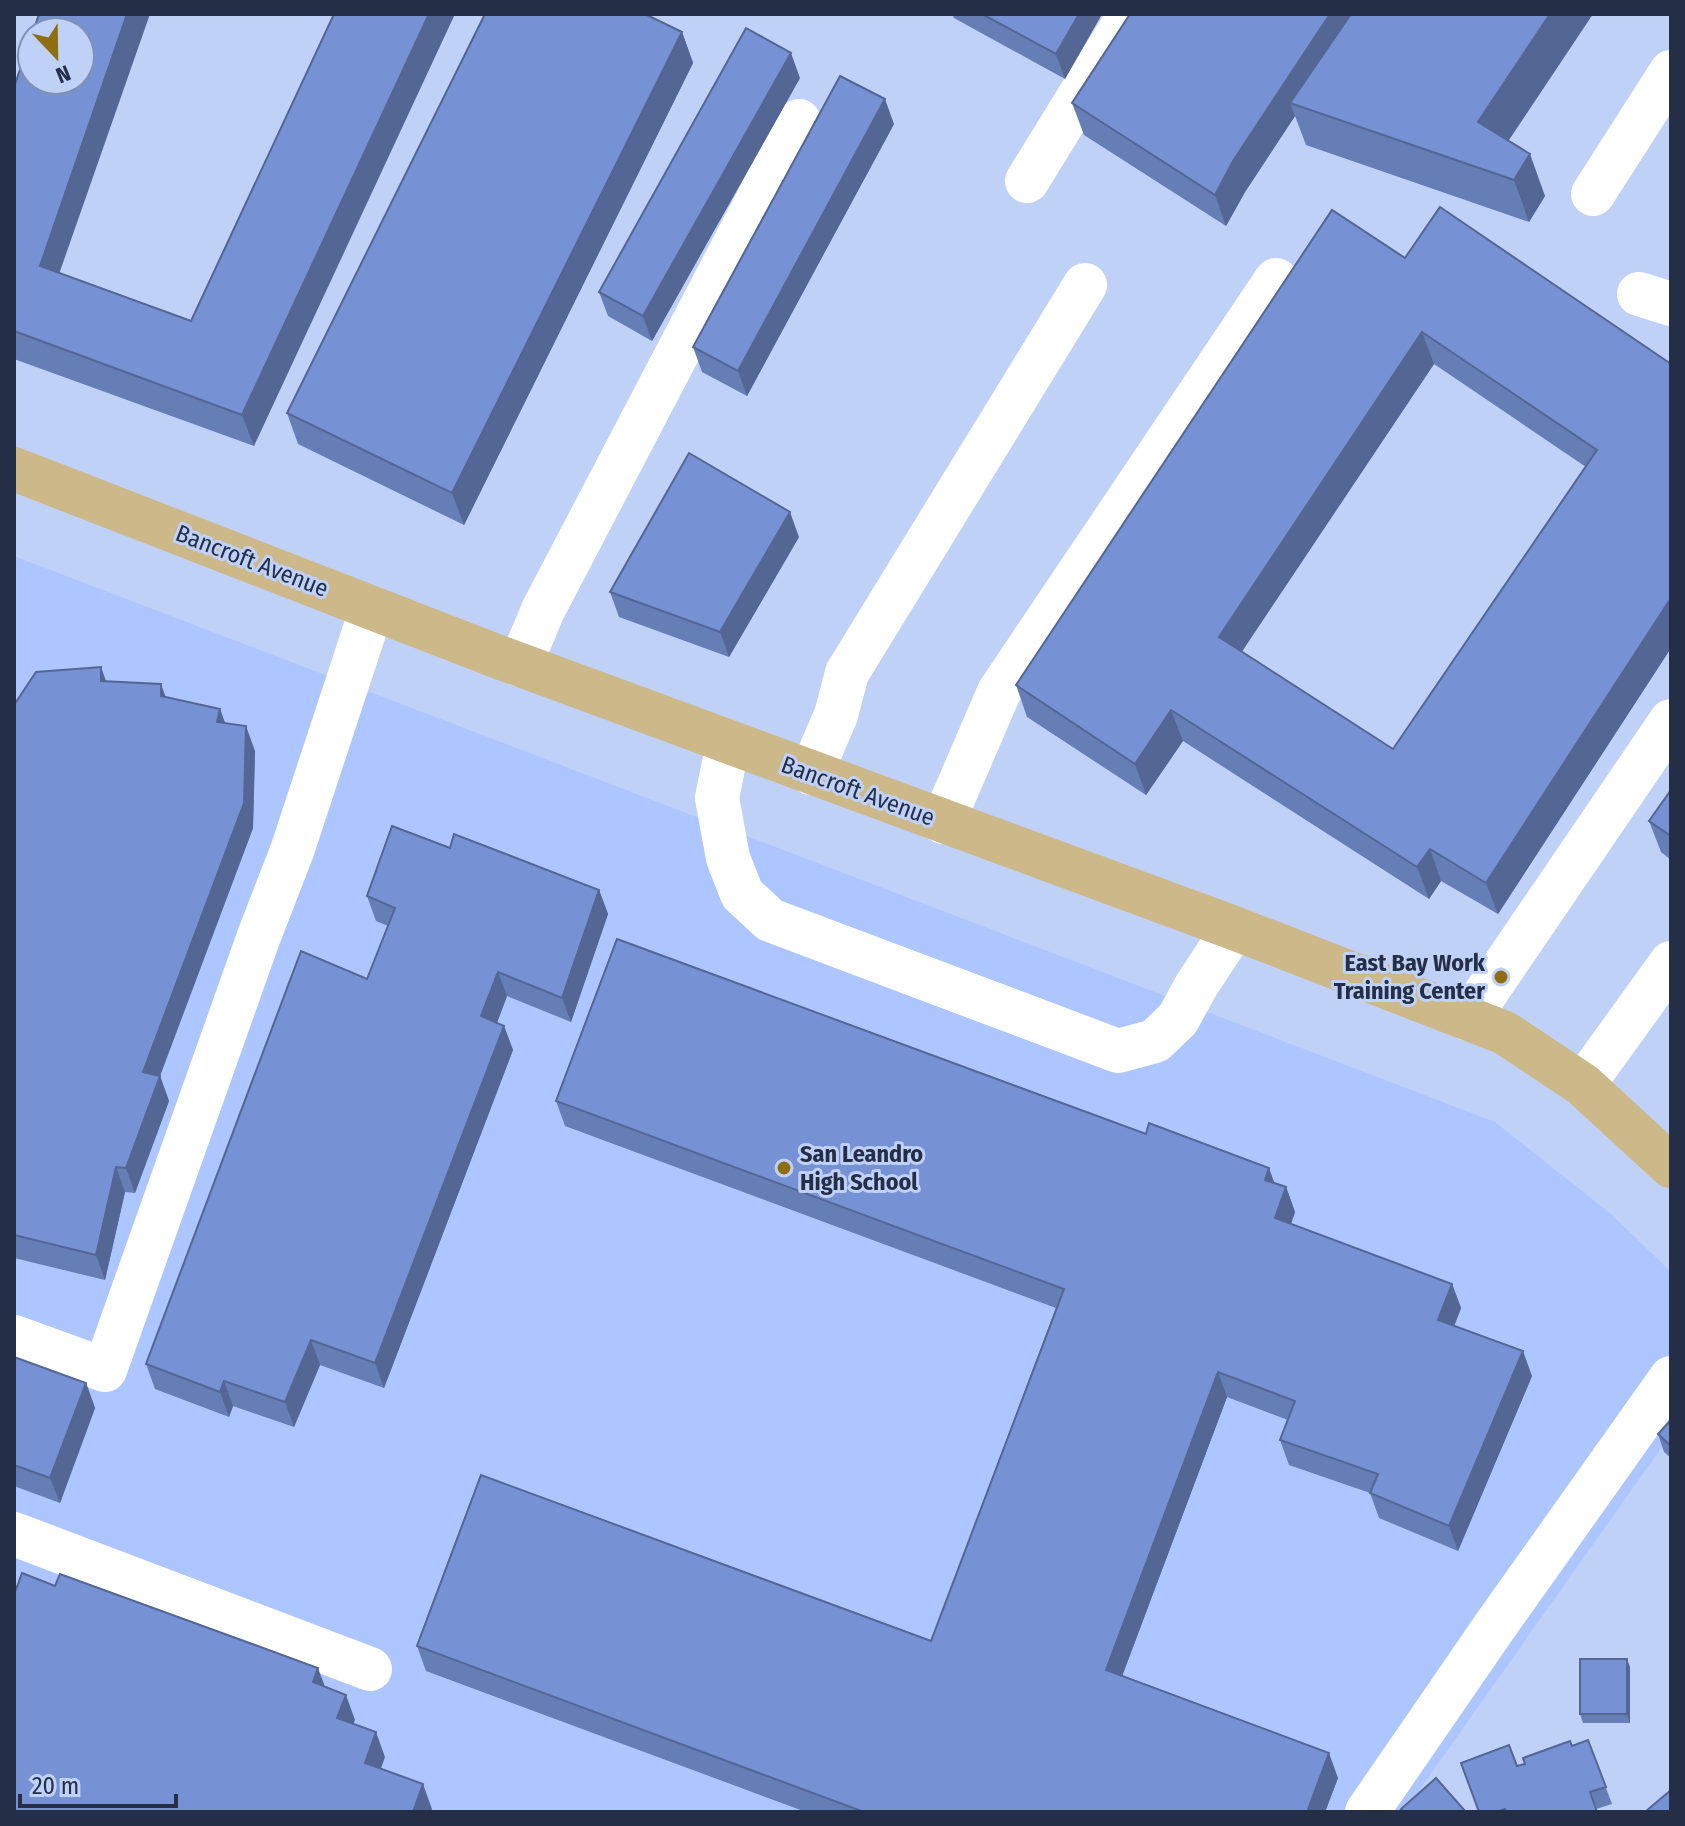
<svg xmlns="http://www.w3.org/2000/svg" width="1685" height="1826" viewBox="0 0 1685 1826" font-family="'Fira Sans Condensed',sans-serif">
<rect width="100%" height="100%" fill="#c0d1f8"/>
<!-- built -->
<polygon fill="#aec6ff" points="14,556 1495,1122 1611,1214 1671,1272 1671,1434 1404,1812 14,1812"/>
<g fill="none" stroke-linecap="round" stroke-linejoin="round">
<!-- minor -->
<g stroke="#fff" stroke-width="44">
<polyline points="1027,181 1130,14"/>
<polyline points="1593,194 1671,72"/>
<polyline points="1639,294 1671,304"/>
<polyline points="520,665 543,610 799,121"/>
<polyline points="728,743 717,798 728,858 742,894 770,920 1118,1051 1155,1041 1178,1019 1196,986 1234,928"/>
<polyline points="811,773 836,715 847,673 1085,285"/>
<polyline points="943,822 999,692 1276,280"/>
<polyline points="1468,1019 1671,721"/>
<polyline points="1583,1085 1671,963"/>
<polyline points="14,1337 105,1370 259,936 292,851 372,608"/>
<polyline points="14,1534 370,1669"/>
<polyline points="1367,1812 1495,1626 1671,1378"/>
</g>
<!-- major -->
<polyline stroke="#ccb889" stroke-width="44" points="14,469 496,656 1234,928 1505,1033 1583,1085 1671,1166"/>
</g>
<!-- wall -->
<g fill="#657eb6" fill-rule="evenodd">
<polygon points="334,14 254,446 14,359 14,87 60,273 191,321"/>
<polygon points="952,14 1102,14 1065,79 954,18"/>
<polygon points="1130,14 1509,141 1545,196 1529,222 1306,145 1295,116 1245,192 1226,226 1084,135 1072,103"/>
<polygon points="682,32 693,63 464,525 298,444 287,413"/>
<polygon points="800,78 652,341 608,316 599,292"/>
<polygon points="894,124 747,396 702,372 693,347"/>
<path d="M1405 258 1671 364V648L1498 914 1441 881 1429 899 1183 741 1146 795 1027 717 1016 685ZM1434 364 1586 467 1393 749 1242 651Z"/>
<polygon points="799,537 729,657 619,617 610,592"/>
<polygon points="106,681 166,697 220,709 225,723 255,751 253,828 160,1076 169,1101 135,1193 125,1192 105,1280 14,1258 14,705"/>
<polygon points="1671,790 1671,860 1661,852 1649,821"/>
<polygon points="450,848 599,890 608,914 571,1022 507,996 497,1023 504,1026 513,1050 384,1388 320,1365 294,1427 233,1406 229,1417 155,1389 146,1364 367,979 388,926 376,921 367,896"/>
<polygon points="556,1101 1275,1183 1286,1187 1295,1212 1291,1224 1452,1284 1461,1308 1454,1326 1532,1376 1458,1551 1379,1518 1370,1493 1289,1465 1280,1440 1288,1420 1227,1397 1122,1676 1338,1778 1325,1812 806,1812 426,1671 417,1646 931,1641 1056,1308 565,1126"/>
<polygon points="14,1357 86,1383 95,1408 60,1503 14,1486"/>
<polygon points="1671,1420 1671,1458 1664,1452 1658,1434"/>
<polygon points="1630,1667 1630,1723 1583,1723 1580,1714"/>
<polygon points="1588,1740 1612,1804 1596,1809 1597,1812 1479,1812 1517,1766"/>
</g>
<!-- shaded-wall -->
<g fill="#536694">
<polygon points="127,14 150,14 51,297 40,266"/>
<polygon points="429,14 455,14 254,446 242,415"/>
<polygon points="1079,14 1102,14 1065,79 1056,54"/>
<polygon points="1330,14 1362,14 1290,103 1295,116 1245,192 1226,226 1215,195 1233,161"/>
<polygon points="1550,14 1593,14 1493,164 1478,122"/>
<polygon points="682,32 693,63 464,525 452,493"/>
<polygon points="791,53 800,78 652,341 643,316"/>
<polygon points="885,99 894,124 747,396 738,371"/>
<polygon points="1530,154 1545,196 1529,222 1514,180"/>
<polygon points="1422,332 1434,364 1231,668 1219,637"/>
<polygon points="790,512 799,537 729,657 720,632"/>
<polygon points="1671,598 1671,648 1498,914 1486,883"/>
<polygon points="101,667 110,692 101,681"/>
<polygon points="161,684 170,709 161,696"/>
<polygon points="220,709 229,734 217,722"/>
<polygon points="1171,710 1183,741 1146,795 1135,764"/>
<polygon points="246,726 255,751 253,828 152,1097 143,1072"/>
<polygon points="1430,849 1441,881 1429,899 1417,867"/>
<polygon points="599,890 608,914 571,1022 562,998"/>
<polygon points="498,972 507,996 490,1041 481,1016"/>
<polygon points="504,1026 513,1050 384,1388 375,1363"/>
<polygon points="160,1076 169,1101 135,1193 126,1168"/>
<polygon points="116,1167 125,1192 105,1280 96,1255"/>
<polygon points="1269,1168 1278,1193 1265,1180"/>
<polygon points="1286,1187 1295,1212 1284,1243 1275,1218"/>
<polygon points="1452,1284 1461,1308 1447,1345 1438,1320"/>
<polygon points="311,1340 320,1365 294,1427 285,1402"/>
<polygon points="1523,1351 1532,1376 1458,1551 1449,1526"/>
<polygon points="1218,1372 1227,1397 1115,1695 1106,1670"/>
<polygon points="224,1381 233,1406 229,1417 220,1392"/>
<polygon points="86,1383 95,1408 60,1503 50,1478"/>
<polygon points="1627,1659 1630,1667 1630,1723 1627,1714"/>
<polygon points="318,1668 327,1692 313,1682"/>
<polygon points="346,1695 355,1720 346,1743 337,1718"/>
<polygon points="376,1732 385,1757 374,1788 365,1763"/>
<polygon points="1329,1753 1338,1778 1325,1812 1307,1812"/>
<polygon points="423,1784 432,1809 431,1812 413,1812"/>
</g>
<!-- building -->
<g fill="#7692d4" stroke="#536694" stroke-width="2" fill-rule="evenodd">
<polygon points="39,14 127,14 40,266 191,321 334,14 429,14 242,415 14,331 14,87 32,35 32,80 80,80 80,32 33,32"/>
<polygon points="485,14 645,14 682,32 452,493 287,413"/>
<polygon points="982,14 1079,14 1056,54"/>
<polygon points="1130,14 1330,14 1233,161 1215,195 1072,103"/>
<polygon points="1351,14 1550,14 1478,122 1530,154 1514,180 1290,103"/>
<polygon points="746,28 791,53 643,316 599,292"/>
<polygon points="840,76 885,99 738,371 693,347"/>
<path d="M1440 207 1671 364V598L1486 883 1430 849 1417 867 1171 710 1135 764 1016 685 1332 210 1405 258ZM1422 332 1597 450 1393 749 1219 637Z"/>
<polygon points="689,453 790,512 720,632 610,592"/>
<polygon points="101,667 101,681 161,684 161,696 220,709 217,722 246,726 244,803 143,1072 160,1076 126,1168 116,1167 96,1255 14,1235 14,705 36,672"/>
<polygon points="1671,790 1671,836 1649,821"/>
<polygon points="392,826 450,848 454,834 599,890 562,998 498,972 481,1016 504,1026 375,1363 311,1340 285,1402 224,1381 220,1392 146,1364 301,951 367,979 395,908 367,896"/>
<polygon points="617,939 1146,1134 1149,1123 1269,1168 1265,1180 1286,1187 1275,1218 1452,1284 1438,1320 1523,1351 1449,1526 1370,1493 1378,1474 1280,1440 1295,1401 1218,1372 1106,1670 1329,1753 1307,1812 864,1812 417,1646 481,1475 931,1641 1064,1289 556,1101"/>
<polygon points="14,1357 86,1383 50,1478 14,1465"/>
<polygon points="1671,1420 1671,1446 1658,1434"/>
<polygon points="22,1573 55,1586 60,1574 318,1668 313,1682 346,1695 337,1718 376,1732 365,1763 423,1784 413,1812 14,1812 14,1595"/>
<rect x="1580" y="1659" width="47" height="55"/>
<polygon points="1588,1740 1606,1787 1590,1792 1597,1812 1506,1812 1505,1809 1496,1812 1479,1812 1461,1763 1509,1745 1517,1766 1525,1764 1523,1758 1570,1741 1572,1746"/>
<polygon points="1436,1778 1466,1812 1404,1812 1401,1809"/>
<polygon points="1671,1790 1671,1812 1645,1812"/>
</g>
<!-- markers -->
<g fill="#8f6d11" stroke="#c0d1f8" stroke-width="3">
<circle cx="1501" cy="977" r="8"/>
<circle cx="784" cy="1168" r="8"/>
</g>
<g text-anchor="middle" stroke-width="6" stroke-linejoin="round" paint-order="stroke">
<!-- street labels -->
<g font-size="24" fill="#242e47" stroke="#c0d1f8">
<text transform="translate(252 561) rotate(21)" y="8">Bancroft Avenue</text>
<text transform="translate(858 791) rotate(20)" y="8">Bancroft Avenue</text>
</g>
<!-- poi labels -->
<g font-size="24" font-weight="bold" fill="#242e47" stroke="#c0d1f8" text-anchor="end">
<text x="1485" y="971">East Bay Work<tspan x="1485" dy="28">Training Center</tspan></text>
<text x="800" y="1162" text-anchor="start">San Leandro<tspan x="800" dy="28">High School</tspan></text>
</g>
</g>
<!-- border -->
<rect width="1685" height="1826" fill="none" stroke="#242e47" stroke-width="32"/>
<!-- north arrow -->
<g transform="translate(56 56) rotate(158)"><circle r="38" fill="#c0d1f8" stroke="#8290b1" stroke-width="2"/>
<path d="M0-6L14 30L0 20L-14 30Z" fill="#8f6d11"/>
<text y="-12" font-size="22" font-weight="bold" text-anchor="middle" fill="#242e47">N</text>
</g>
<!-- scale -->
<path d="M20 1794v12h156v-12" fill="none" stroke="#242e47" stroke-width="4"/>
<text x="32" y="1794" font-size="24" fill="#242e47" stroke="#c0d1f8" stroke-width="6" paint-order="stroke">20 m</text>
</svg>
